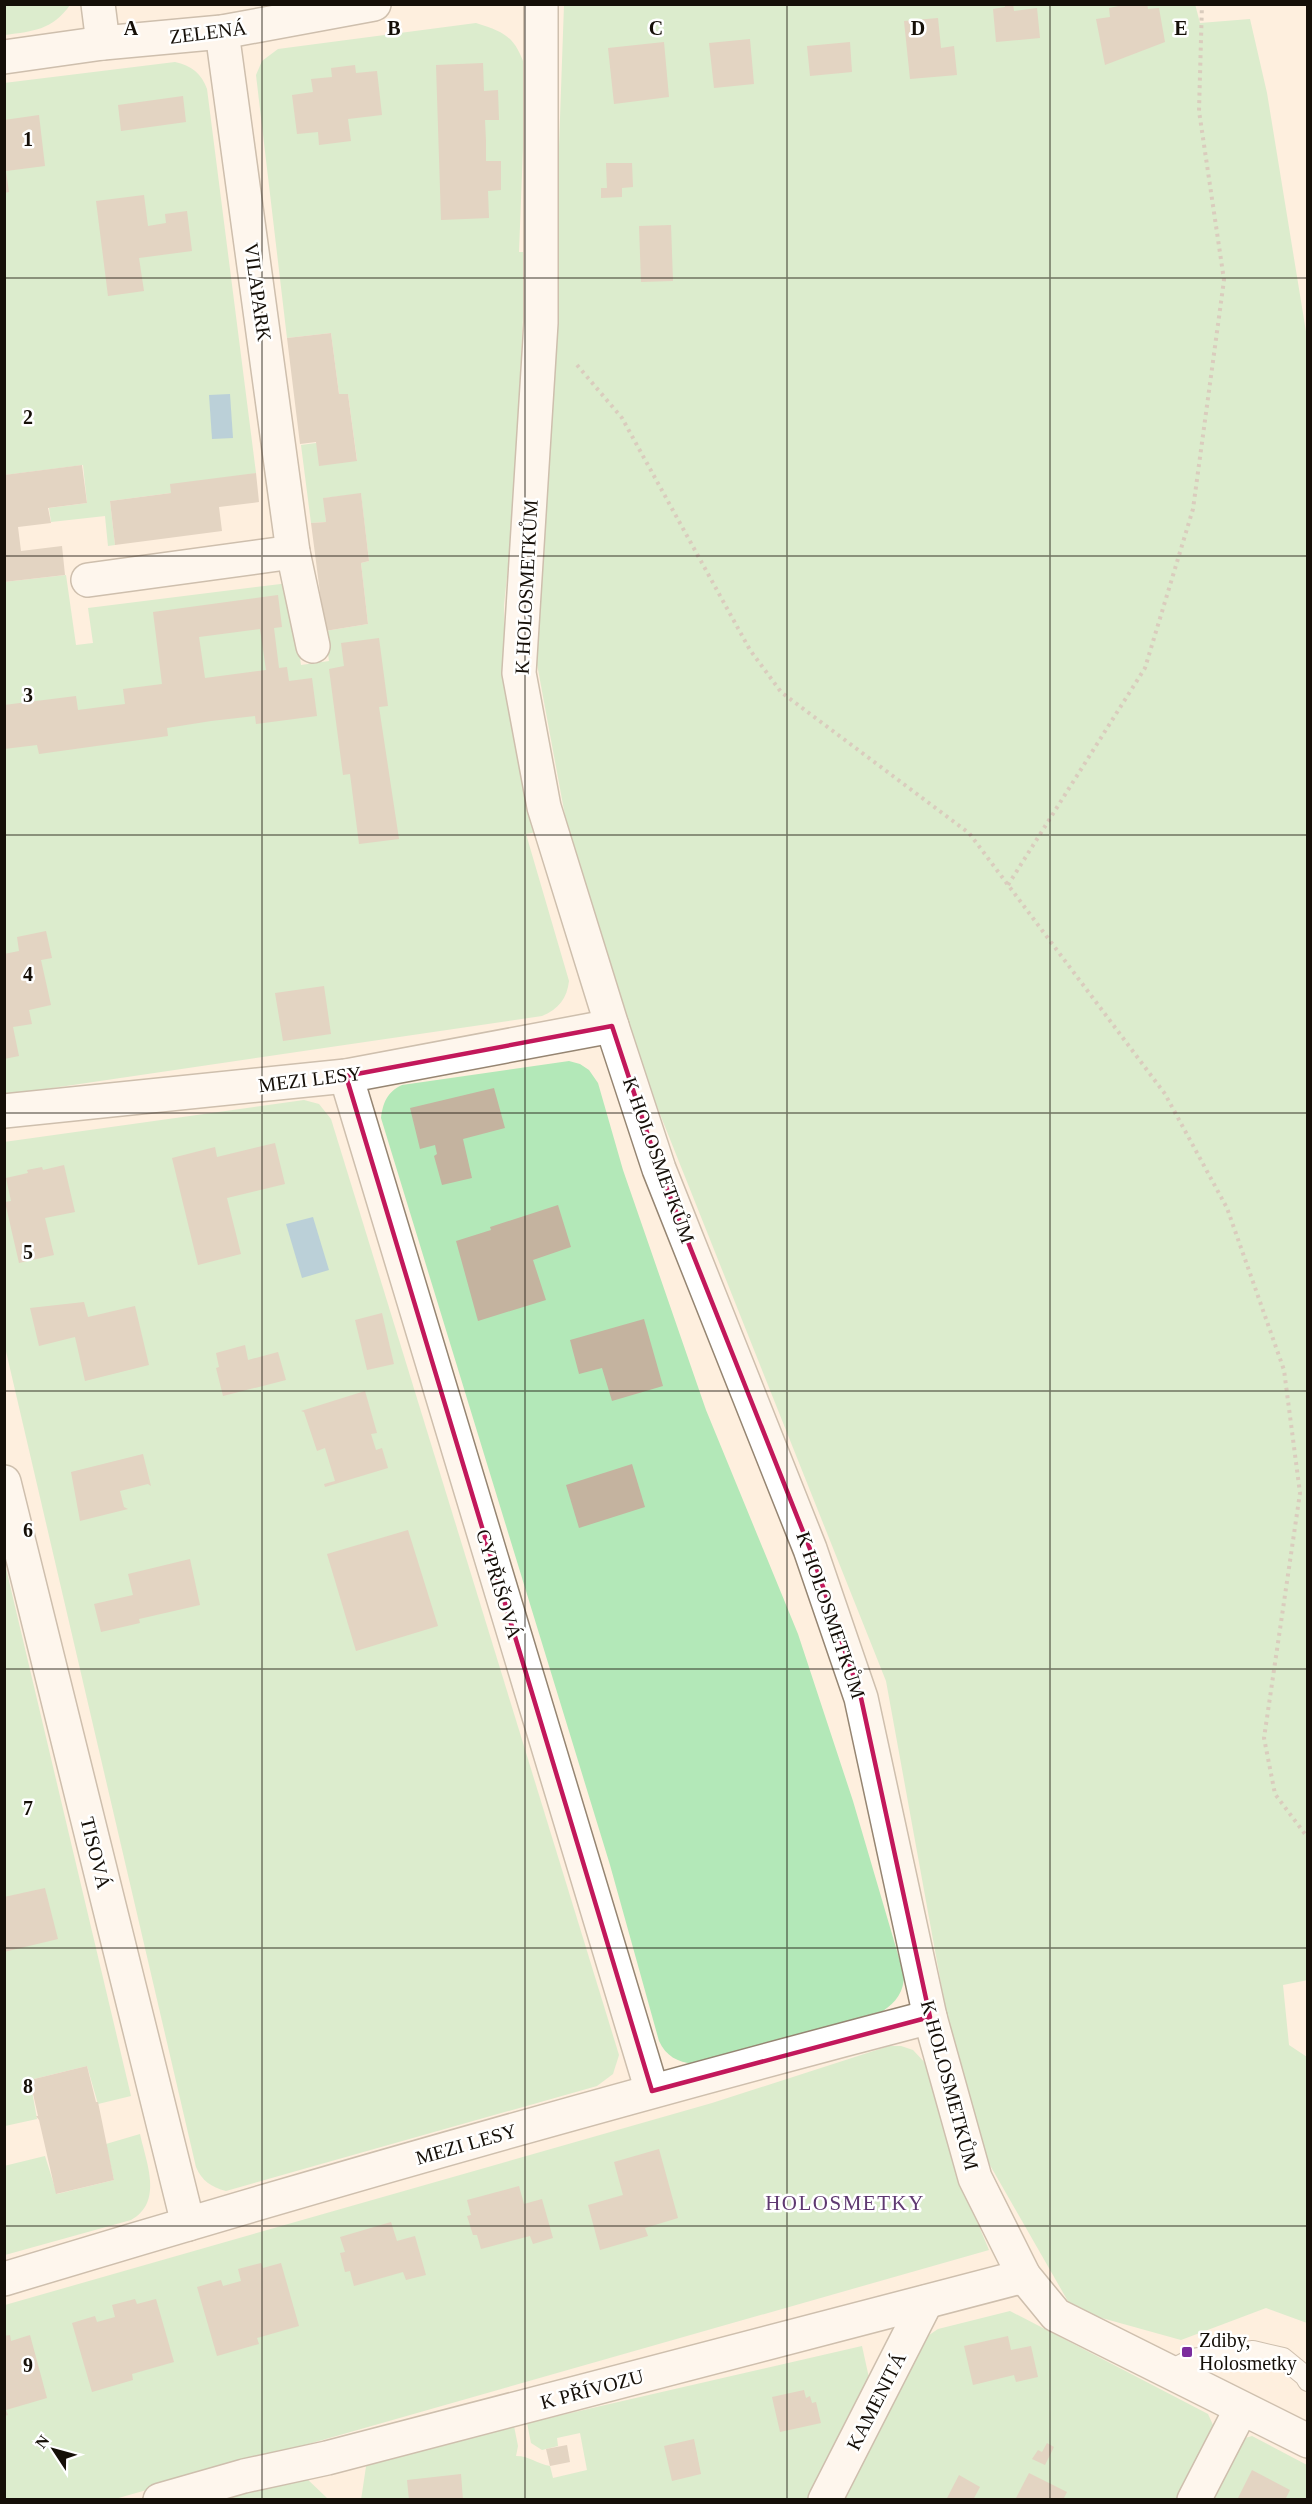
<svg xmlns="http://www.w3.org/2000/svg" width="1312" height="2504" viewBox="0 0 1312 2504" font-family="'Times New Roman',serif">
<rect width="100%" height="100%" fill="#feefde"/>
<!-- green -->
<g fill="#b3e8b8">
<polygon points="1195,4 1200,23 1250,19 1267,93 1308,344 1308,1980 1283,1985 1289,2045 1307,2057 1307,2323 1266,2308 1181,2340 1073,2310 983,2153 952,2044 886,1681 656,1104 571,848 537,664 544,436 552,345 564,5"/>
<path d="M4 5 5 4 70 5C52 30 34 31 5 35Z"/>
<path d="M476 23C508 33 515 38 526 69L519 252H526L514 510 504 605 505 694 537 832 526 834 569 981C567 998 559 1009 542 1016L5 1095 4 582 66 575 76 645 93 643 88 608 289 583 301 665 329 661 325 631 368 624 361 563 369 561 361 494 324 498 326 522 311 523 301 445 316 443 357 460 348 394H339L331 333 287 338 256 75 262 61 278 49Z"/>
<path d="M175 62C191 65 202 74 207 89L256 473 171 493 110 501 115 545 108 546 105 516 51 522 49 508 87 503 83 465 5 475 4 83Z"/>
<path d="M569 1061 580 1064 589 1070 598 1083 623 1170 706 1410 798 1634 853 1801 904 1975C904 1992 896 2002 883 2011L694 2064C677 2062 666 2056 659 2041L610 1865 381 1118C383 1103 387 1092 402 1085Z"/>
<path d="M304 1100 319 1104 331 1119 619 2055 613 2074 597 2086 226 2191C211 2187 202 2181 196 2167L5 1347 4 1142Z"/>
<polygon points="4,1560 131,2096 98,2104 87,2066 30,2080 37,2119 5,2126"/>
<polygon points="889,2046 901,2046 913,2050 927,2065 957,2174 989,2250 115,2499 5,2500 5,2305 712,2103"/>
<path d="M140 2134C146 2162 164 2202 131 2220L5 2255 4 2166 45 2156 57 2194 114 2180 106 2144Z"/>
<polygon points="1010,2311 1208,2414 1217,2434 1183,2499 833,2500 910,2348 938,2329"/>
<path d="M862 2346 871 2387 813 2499 361 2500 367 2460 514 2426 518 2446 516 2456C530 2456 537 2464 550 2466L553 2478 587 2470 580 2433 557 2438 558 2446 542 2450 531 2443 527 2423Z"/>
<polygon points="1252,2436 1307,2465 1307,2499 1204,2500 1235,2441"/>
<polygon points="303,2475 328,2499 216,2500"/>
</g>
<!-- water -->
<g fill="#6bacd0">
<polygon points="230,394 233,438 212,439 209,395"/>
<polygon points="313,1217 329,1270 302,1278 286,1224"/>
</g>
<!-- building -->
<g fill="#c4b39f" fill-rule="evenodd">
<polygon points="1005,4 1013,4 1014,11 1037,8 1040,38 996,42 993,9 1005,7"/>
<polygon points="1128,4 1147,4 1148,9 1159,8 1165,42 1105,65 1096,19 1110,17 1109,8"/>
<polygon points="938,18 941,48 954,46 957,75 910,79 904,21"/>
<polygon points="750,39 754,84 714,88 709,43"/>
<polygon points="664,42 669,97 614,104 608,48"/>
<polygon points="850,42 852,72 810,76 807,46"/>
<polygon points="483,63 484,91 498,90 499,120 485,120 486,141 486,161 501,161 501,190 488,191 489,218 441,220 436,65"/>
<polygon points="355,65 356,73 377,71 382,115 348,119 351,141 319,145 318,132 297,134 292,95 313,92 311,79 332,77 331,68"/>
<polygon points="183,96 186,122 121,131 118,105"/>
<polygon points="39,115 45,166 6,171 9,192 4,193 4,120"/>
<polygon points="606,163 632,163 633,187 622,188 622,197 601,198 601,188 607,188"/>
<polygon points="144,195 148,226 166,223 165,214 187,211 192,251 139,258 144,291 108,296 96,201"/>
<polygon points="671,225 673,281 641,282 639,226"/>
<polygon points="331,333 339,394 348,394 357,461 319,466 316,442 300,444 287,338"/>
<polygon points="82,465 87,503 48,508 51,523 18,527 21,551 62,546 65,575 4,582 4,475"/>
<polygon points="256,473 259,502 219,507 222,531 115,545 110,501 171,493 170,484"/>
<polygon points="361,493 369,561 361,563 368,624 325,631 311,523 326,522 323,498"/>
<path d="M278 595 282 627 274 628 279 668 287 667 289 681 312 678 317 716 256 724 255 716 211 721 167 728 168 736 39 754 37 745 4 749V705L76 696 78 710 101 707 125 704 123 689 162 684 153 612ZM260 629 266 670 205 678 199 637Z"/>
<polygon points="379,638 388,706 379,707 399,839 359,844 350,774 343,775 329,669 344,666 341,643"/>
<polygon points="46,931 52,958 41,960 51,1005 29,1010 32,1024 13,1027 19,1056 4,1059 4,954 19,951 17,937"/>
<polygon points="324,986 331,1034 283,1041 275,993"/>
<polygon points="494,1088 505,1128 463,1139 472,1178 442,1185 434,1156 437,1154 435,1145 420,1149 410,1108"/>
<polygon points="275,1143 285,1184 227,1198 241,1254 198,1265 172,1158 215,1147 217,1157"/>
<polygon points="64,1165 75,1212 45,1218 54,1255 19,1263 5,1202 11,1201 6,1178 28,1173 27,1170 42,1167 43,1170"/>
<polygon points="558,1205 571,1247 533,1260 546,1300 478,1321 456,1241 491,1230 490,1227"/>
<polygon points="84,1302 88,1317 135,1306 149,1365 85,1381 75,1337 39,1346 30,1308"/>
<polygon points="382,1313 394,1364 367,1370 355,1320"/>
<polygon points="644,1319 663,1386 612,1401 602,1368 579,1374 570,1340"/>
<polygon points="245,1345 248,1360 278,1352 286,1380 223,1396 216,1368 219,1367 216,1353"/>
<polygon points="365,1391 377,1433 371,1434 376,1450 382,1448 388,1468 325,1487 324,1484 335,1481 325,1448 317,1451 304,1412 301,1411"/>
<polygon points="143,1454 151,1486 148,1484 120,1491 124,1507 128,1509 80,1521 71,1472"/>
<polygon points="632,1464 645,1507 579,1528 566,1485"/>
<polygon points="408,1530 438,1626 356,1651 327,1554"/>
<polygon points="190,1559 200,1605 139,1619 140,1623 101,1632 94,1604 133,1595 128,1574"/>
<polygon points="45,1888 58,1939 4,1952 4,1897"/>
<polygon points="87,2066 96,2102 98,2102 114,2180 56,2194 39,2120 36,2116 38,2116 30,2080"/>
<polygon points="659,2149 678,2218 645,2228 648,2236 600,2250 588,2205 623,2195 614,2162"/>
<polygon points="519,2186 524,2204 542,2199 553,2238 533,2244 530,2236 481,2249 477,2235 473,2235 467,2216 471,2215 467,2200"/>
<polygon points="391,2222 397,2241 415,2236 426,2275 406,2280 403,2272 354,2286 350,2271 345,2272 340,2253 345,2252 340,2237"/>
<polygon points="261,2263 263,2268 281,2263 299,2326 257,2338 259,2344 217,2356 197,2287 221,2280 223,2286 241,2281 238,2269"/>
<polygon points="135,2299 137,2304 156,2299 174,2362 132,2374 133,2380 92,2392 72,2323 95,2316 97,2322 115,2317 112,2305"/>
<polygon points="10,2335 11,2341 30,2335 47,2398 6,2410 8,2415 4,2416 4,2336"/>
<polygon points="1008,2336 1011,2350 1031,2346 1038,2377 1016,2382 1014,2375 973,2385 964,2346"/>
<polygon points="804,2390 806,2398 810,2396 812,2403 816,2402 821,2423 780,2432 772,2397"/>
<polygon points="694,2439 701,2474 672,2481 664,2446"/>
<polygon points="1047,2443 1054,2447 1045,2465 1032,2459 1038,2450 1042,2452"/>
<polygon points="567,2445 570,2462 550,2466 546,2449"/>
<polygon points="1252,2470 1290,2490 1285,2500 1237,2500"/>
<polygon points="1029,2473 1067,2492 1063,2500 1015,2500"/>
<polygon points="461,2474 463,2500 409,2500 407,2480"/>
<polygon points="959,2475 980,2487 973,2500 946,2500"/>
</g>
<g fill="none" stroke-linecap="round" stroke-linejoin="round">
<defs>
<polyline id="service" points="1169,2371 1192,2359 1253,2351 1283,2358 1305,2376 1308,2381"/>
<g id="minor">
<polyline points="98,4 103,43"/>
<polyline points="541,4 541,323 519,673 544,807 612,1026 659,1169 810,1549 861,1698 930,2017 975,2178 1024,2276 1056,2315 1308,2441"/>
<polyline points="222,32 293,552 313,646"/>
<polyline points="4,57 103,43 222,32 374,4"/>
<polyline points="88,580 293,552"/>
<polyline points="346,1076 652,2091"/>
<polyline points="4,1111 346,1076 612,1026"/>
<polyline points="4,1482 188,2224"/>
<path d="M4 2279C311 2186 620 2098 930 2017"/>
<polyline points="160,2500 244,2476 327,2458 1024,2276"/>
<polyline points="825,2500 926,2302"/>
<polyline points="1194,2500 1241,2409"/>
</g>
</defs>
<!-- service casing -->
<use href="#service" stroke="#958572" stroke-width="22"/>
<!-- minor casing -->
<use href="#minor" stroke="#958572" stroke-width="36"/>
<!-- path -->
<g stroke="#afa396" stroke-width="4" stroke-dasharray="3 4.5" stroke-linecap="butt">
<polyline points="577,365 622,418 750,650 781,692 969,833 1165,1094 1227,1208 1284,1370 1300,1493 1264,1738 1275,1794 1308,1838"/>
<polyline points="1008,885 1145,668 1193,509 1224,280 1199,111 1202,4"/>
</g>
<!-- service -->
<use href="#service" stroke="#fff" stroke-width="20"/>
<!-- minor -->
<use href="#minor" stroke="#fff" stroke-width="33"/>
</g>
<!-- marked area -->
<path d="M0 0H1312V2504H0ZM612 1026 659 1169 810 1549 861 1698 930 2017 652 2091 346 1076Z" fill="#feefde" fill-opacity=".55" fill-rule="evenodd"/>
<path fill="none" stroke="#c2185b" stroke-width="4.5" stroke-linejoin="round" d="M612 1026 659 1169 810 1549 861 1698 930 2017 652 2091 346 1076Z"/>
<!-- grid -->
<path fill="none" stroke="#150f08" stroke-width="1.5" stroke-opacity="0.55" d="M262 4V2500M525 4V2500M787 4V2500M1050 4V2500M4 278H1308M4 556H1308M4 835H1308M4 1113H1308M4 1391H1308M4 1669H1308M4 1948H1308M4 2226H1308"/>
<!-- markers -->
<rect fill="#7c2d9d" stroke="#fff" stroke-width="2" x="1181" y="2346" width="12" height="12" rx="3"/>
<g text-anchor="middle" stroke-width="5" stroke-linejoin="round" paint-order="stroke">
<!-- street labels -->
<g font-size="20" fill="#150f08" stroke="#fff">
<text transform="translate(208 32) rotate(-7)" y="7">ZELENÁ</text>
<text transform="translate(258 292) rotate(82)" y="7">VILAPARK</text>
<text transform="translate(526 587) rotate(-87)" y="7">K HOLOSMETKŮM</text>
<text transform="translate(310 1079) rotate(-7)" y="7">MEZI LESY</text>
<text transform="translate(659 1160) rotate(70)" y="7">K HOLOSMETKŮM</text>
<text transform="translate(499 1584) rotate(73)" y="7">CYPŘIŠOVÁ</text>
<text transform="translate(831 1615) rotate(71)" y="7">K HOLOSMETKŮM</text>
<text transform="translate(96 1853) rotate(76)" y="7">TISOVÁ</text>
<text transform="translate(950 2085) rotate(75)" y="7">K HOLOSMETKŮM</text>
<text transform="translate(466 2144) rotate(-16)" y="7">MEZI LESY</text>
<text transform="translate(592 2389) rotate(-15)" y="7">K PŘÍVOZU</text>
<text transform="translate(876 2401) rotate(-63)" y="7">KAMENITÁ</text>
</g>
<!-- poi labels -->
<g font-size="20" fill="#150f08" stroke="#fff" text-anchor="start">
<text x="1199" y="2347">Zdiby,<tspan x="1199" dy="23">Holosmetky</tspan></text>
</g>
<!-- neighbourhood labels -->
<g font-size="21" letter-spacing="1.5" fill="#5f3971" stroke="#fff">
<text x="845" y="2210">HOLOSMETKY</text>
</g>
</g>
<g font-size="20" text-anchor="middle" font-weight="bold" fill="#150f08" stroke="#fff" stroke-width="5" stroke-linejoin="round" paint-order="stroke">
<text x="131" y="35">A</text>
<text x="394" y="35">B</text>
<text x="656" y="35">C</text>
<text x="918" y="35">D</text>
<text x="1181" y="35">E</text>
<text x="28" y="146">1</text>
<text x="28" y="424">2</text>
<text x="28" y="702">3</text>
<text x="28" y="981">4</text>
<text x="28" y="1259">5</text>
<text x="28" y="1537">6</text>
<text x="28" y="1815">7</text>
<text x="28" y="2093">8</text>
<text x="28" y="2372">9</text>
</g>
<!-- border -->
<rect width="1312" height="2504" fill="none" stroke="#150f08" stroke-width="12"/>
<!-- north arrow -->
<g transform="translate(54 2450) rotate(306)" stroke="#ffffff" stroke-width="4.5" paint-order="stroke">
<path d="M0-4.5L10 22L0 15L-10 22Z" fill="#150f08"/>
<text y="-9" font-size="16" font-weight="bold" text-anchor="middle" fill="#150f08">N</text>
</g>
</svg>
